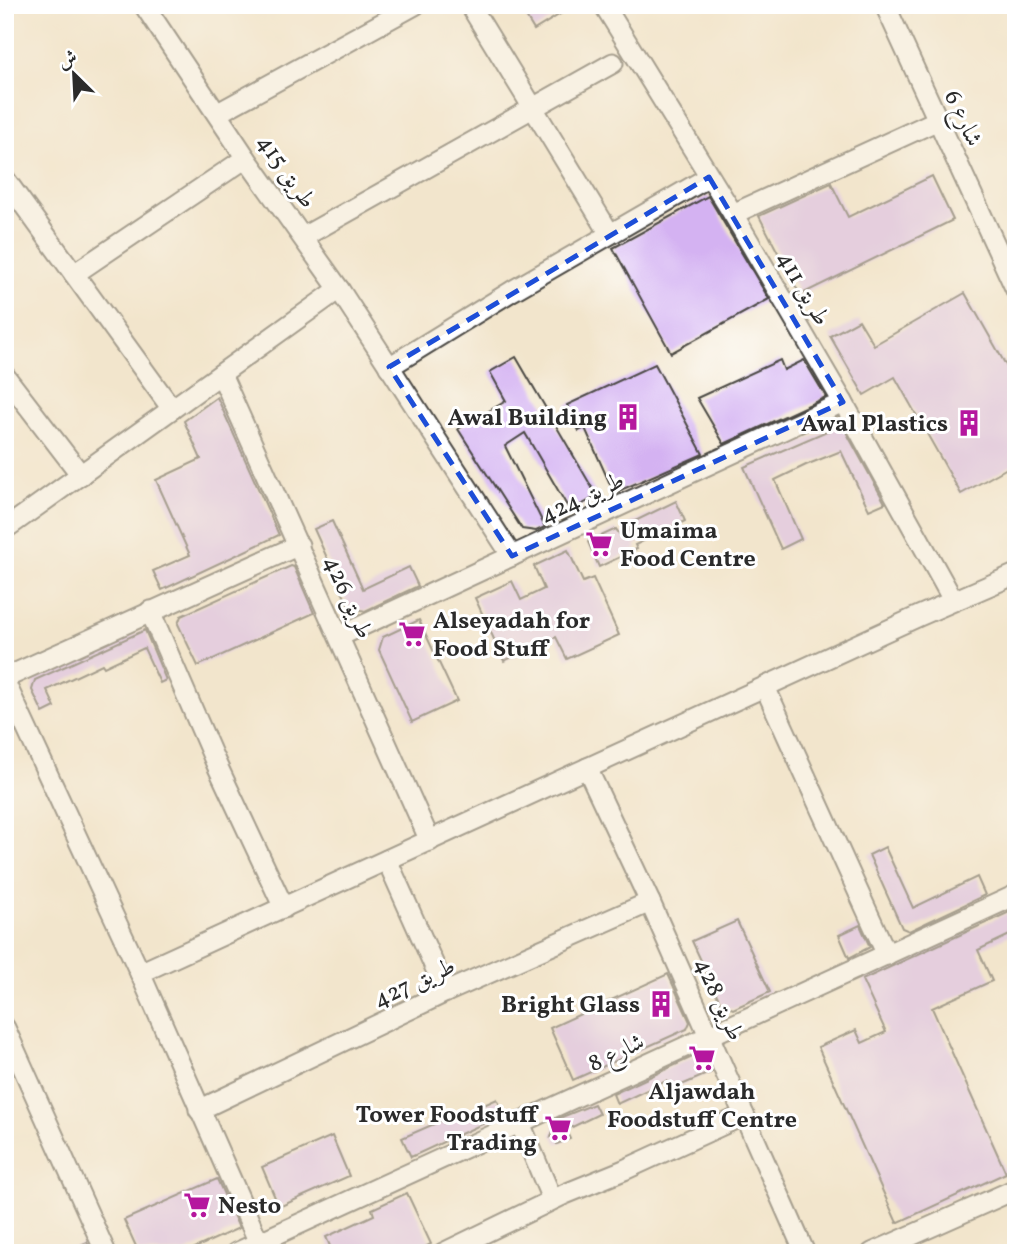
<svg xmlns="http://www.w3.org/2000/svg" width="1021" height="1258" viewBox="0 0 1021 1258" font-family="Vollkorn,Amiri,serif">
<rect width="100%" height="100%" fill="#fff"/>
<filter id="ink" filterUnits="userSpaceOnUse"><feTurbulence type="fractalNoise" baseFrequency=".0143" numOctaves="2"/><feDisplacementMap in="SourceGraphic" scale="14" xChannelSelector="R" yChannelSelector="G"/><feConvolveMatrix kernelMatrix="1 2 1 2 8 2 1 2 1" color-interpolation-filters="sRGB"/></filter>
<filter id="wash" filterUnits="userSpaceOnUse"><feTurbulence type="fractalNoise" baseFrequency=".00686" numOctaves="4" result="noise"/><feDisplacementMap in="SourceGraphic" scale="28" xChannelSelector="R" yChannelSelector="G"/><feGaussianBlur stdDeviation="1.57" result="paint"/><feColorMatrix in="noise" values="0 0 0 0 0 0 0 0 0 0 0 0 0 0 0 0 0 1.4 0 .05"/><feComposite in="paint" operator="in"/></filter>
<g filter="url(#wash)">
<rect width="100%" height="100%" fill="#f2e5cc"/>
<g id="blocks">
<!-- building -->
<g fill="#d4b2f2">
<polygon points="519,5 575,5 534,30"/>
<polygon points="932,176 953,220 800,295 759,216 831,183 848,217"/>
<polygon points="708,196 769,299 671,353 613,248"/>
<polygon points="965,293 1016,383 1016,463 961,494 895,377 864,395 830,336 859,320 874,345"/>
<polygon points="516,357 597,496 570,511 525,433 505,446 545,527 536,531 522,529 458,429 506,401 490,372"/>
<polygon points="780,360 784,370 804,360 826,397 724,444 697,398"/>
<polygon points="655,364 703,454 614,493 585,428 579,431 567,405"/>
<polygon points="217,397 279,535 162,590 153,571 190,555 156,480 201,459 184,421"/>
<polygon points="836,427 845,430 885,503 869,510 841,451 806,465 775,480 801,539 781,549 744,467"/>
<polygon points="676,501 685,521 635,545 637,549 599,567 588,542 616,529 620,535 631,529 629,524"/>
<polygon points="332,521 363,589 409,567 418,586 365,611 349,607 314,529"/>
<polygon points="568,550 583,582 593,578 619,635 567,659 556,637 504,661 475,598 512,581 521,600 544,589 534,566"/>
<polygon points="291,566 294,567 314,613 198,666 178,624 181,616"/>
<polygon points="419,620 457,701 412,722 379,650 383,637"/>
<polygon points="145,630 166,680 160,683 144,648 104,667 102,664 47,690 55,707 43,713 32,690 35,680"/>
<polygon points="885,847 913,908 977,877 985,895 909,931 902,928 869,855"/>
<polygon points="1016,909 1016,932 978,950 992,981 932,1008 1006,1173 897,1223 818,1047 856,1030 862,1043 886,1032 862,980"/>
<polygon points="737,921 770,992 733,1009 721,1004 692,941"/>
<polygon points="860,925 870,947 849,958 839,935"/>
<polygon points="668,974 690,1022 687,1029 573,1080 550,1028"/>
<polygon points="703,1052 712,1072 670,1090 666,1081 617,1104 613,1094"/>
<polygon points="497,1099 504,1114 411,1157 402,1138 443,1120 444,1123"/>
<polygon points="594,1104 599,1114 566,1130 570,1139 557,1144 553,1136 551,1137 557,1119"/>
<polygon points="332,1136 349,1176 279,1207 262,1167"/>
<polygon points="217,1179 239,1228 184,1253 139,1253 124,1220"/>
<polygon points="407,1193 431,1244 413,1253 333,1253 326,1237 374,1215 372,1209"/>
<polygon points="87,1242 92,1253 63,1253"/>
</g>
</g>
</g>
<g filter="url(#ink)">
<use href="#blocks" fill-opacity="0" stroke="#494743" stroke-width="2"/>
<g fill="none" stroke-linecap="round" stroke-linejoin="round">
<defs>
<g id="minor">
<polyline points="144,5 246,158 339,289 512,556"/>
<polyline points="470,5 610,234"/>
<polyline points="604,5 733,214 843,402 953,600"/>
<polyline points="885,5 1016,290"/>
<polyline points="218,113 415,5"/>
<polyline points="5,179 172,409"/>
<polyline points="733,214 938,120"/>
<polyline points="303,237 613,63"/>
<polyline points="74,274 246,158"/>
<polyline points="389,367 512,291 709,177"/>
<polyline points="221,374 430,841"/>
<polyline points="5,376 81,475"/>
<polyline points="5,529 339,289"/>
<polyline points="150,611 215,761 284,908"/>
<polyline points="340,636 843,402"/>
<polyline points="5,678 299,545"/>
<polyline points="5,682 140,973 259,1243"/>
<polyline points="765,687 887,955"/>
<polyline points="587,768 650,902 805,1253"/>
<polyline points="387,860 446,992"/>
<polyline points="140,973 919,616 1016,574"/>
<polyline points="5,1028 106,1253"/>
<polyline points="199,1110 446,992 650,902"/>
<polyline points="520,1123 552,1199"/>
<polyline points="236,1253 1016,895"/>
<polyline points="443,1253 565,1194 624,1170 744,1115"/>
<polyline points="872,1253 1016,1189"/>
</g>
</defs>
<!-- minor casing -->
<use href="#minor" stroke="#494743" stroke-width="23"/>
<!-- minor -->
<use href="#minor" stroke="#fff" stroke-width="19"/>
</g>
</g>
<!-- marked area -->
<path d="M0 0H1021V1258H0ZM709 177 843 402 512 556 389 367Z" fill="#f2e5cc" fill-opacity=".55" fill-rule="evenodd"/>
<path fill="none" stroke="#1d4ed8" stroke-width="5" stroke-dasharray="14 9" stroke-linejoin="round" d="M709 177 843 402 512 556 389 367Z"/>
<!-- icons -->
<defs>
<symbol id="building-bare" viewBox="-9 -9 18 18"><path d="M-4-6H4V6H1V3H-1V6H-4ZM-2.5-4.3h1.7v1.8h-1.7ZM.8-4.3h1.7v1.8H.8ZM-2.5-1h1.7V.8h-1.7ZM.8-1h1.7V.8H.8Z" fill="#b5179e" stroke="#fff" stroke-width="2.5" paint-order="stroke"/></symbol>
<symbol id="supermarket-bare" viewBox="-9 -9 18 18"><path d="M-6-5.5h2.5l.6 2H6L4.5 2H-2.5L-4.4-4H-6ZM-1.5 3.2a1.3 1.3 0 1 0 .1 0ZM3 3.2a1.3 1.3 0 1 0 .1 0Z" fill="#b5179e" stroke="#fff" stroke-width="2.5" paint-order="stroke"/></symbol>
</defs>
<g fill-rule="evenodd">
<use href="#building-bare" x="609" y="398" width="38" height="38"/>
<use href="#building-bare" x="950" y="404" width="38" height="38"/>
<use href="#supermarket-bare" x="580" y="525" width="38" height="38"/>
<use href="#supermarket-bare" x="393" y="615" width="38" height="38"/>
<use href="#building-bare" x="642" y="985" width="38" height="38"/>
<use href="#supermarket-bare" x="683" y="1039" width="38" height="38"/>
<use href="#supermarket-bare" x="539" y="1109" width="38" height="38"/>
<use href="#supermarket-bare" x="178" y="1186" width="38" height="38"/>
</g>
<g text-anchor="middle" stroke-width="6" stroke-linejoin="round" paint-order="stroke">
<!-- street labels -->
<g font-size="24" fill="#2b2b2b" stroke="#fff">
<text transform="translate(964 118) rotate(65)" y="8">شارع 6</text>
<text transform="translate(287 171) rotate(55)" y="8">طريق 415</text>
<text transform="translate(804 288) rotate(60)" y="8">طريق 411</text>
<text transform="translate(582 497) rotate(-25)" y="8">طريق 424</text>
<text transform="translate(349 597) rotate(66)" y="8">طريق 426</text>
<text transform="translate(414 982) rotate(-25)" y="8">طريق 427</text>
<text transform="translate(720 999) rotate(66)" y="8">طريق 428</text>
<text transform="translate(616 1052) rotate(-25)" y="8">شارع 8</text>
</g>
<!-- poi labels -->
<g font-size="24" font-weight="bold" fill="#2b2b2b" stroke="#fff" text-anchor="end">
<text x="607" y="425">Awal Building</text>
<text x="948" y="431">Awal Plastics</text>
<text x="620" y="538" text-anchor="start">Umaima<tspan x="620" dy="28">Food Centre</tspan></text>
<text x="433" y="628" text-anchor="start">Alseyadah for<tspan x="433" dy="28">Food Stuff</tspan></text>
<text x="640" y="1012">Bright Glass</text>
<text x="702" y="1099" text-anchor="middle">Aljawdah<tspan x="702" dy="28">Foodstuff Centre</tspan></text>
<text x="537" y="1122">Tower Foodstuff<tspan x="537" dy="28">Trading</tspan></text>
<text x="218" y="1213" text-anchor="start">Nesto</text>
</g>
</g>
<!-- margin -->
<rect width="1021" height="1258" fill="none" stroke="#fff" stroke-width="28"/>
<!-- north arrow -->
<g transform="translate(74 74) rotate(336)" stroke="#ffffff" stroke-width="5" paint-order="stroke">
<path d="M0-5L12 26L0 18L-12 26Z" fill="#2b2b2b"/>
<text y="-10" font-size="19" font-weight="bold" text-anchor="middle" fill="#2b2b2b">ش</text>
</g>
</svg>
